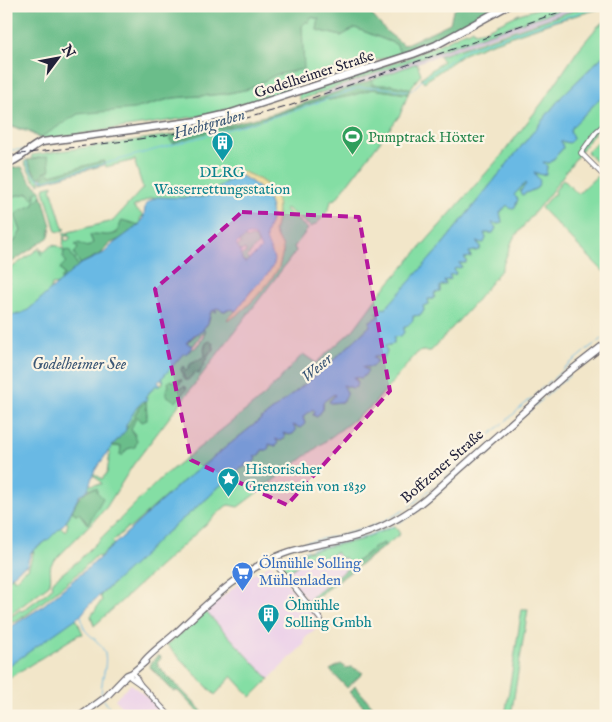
<svg xmlns="http://www.w3.org/2000/svg" width="612" height="722" viewBox="0 0 612 722" font-family="'IM FELL English',serif">
<rect width="100%" height="100%" fill="#fcf5e5"/>
<filter id="ink" filterUnits="userSpaceOnUse"><feTurbulence type="fractalNoise" baseFrequency=".02" numOctaves="2"/><feDisplacementMap in="SourceGraphic" scale="10" xChannelSelector="R" yChannelSelector="G"/><feConvolveMatrix kernelMatrix="1 2 1 2 8 2 1 2 1" color-interpolation-filters="sRGB"/></filter>
<filter id="wash" filterUnits="userSpaceOnUse"><feTurbulence type="fractalNoise" baseFrequency=".0096" numOctaves="4" result="noise"/><feDisplacementMap in="SourceGraphic" scale="20" xChannelSelector="R" yChannelSelector="G"/><feGaussianBlur stdDeviation="1.12" result="paint"/><feColorMatrix in="noise" values="0 0 0 0 0 0 0 0 0 0 0 0 0 0 0 0 0 1.4 0 .05"/><feComposite in="paint" operator="in"/></filter>
<g filter="url(#wash)">
<rect width="100%" height="100%" fill="#f2e6c9"/>
<!-- built -->
<g fill="#ecd1e9">
<polygon points="336,552 344,557 348,562 350,561 353,565 308,601 286,574 312,555 323,558"/>
<polygon points="271,564 321,624 303,640 305,643 269,679 205,611 243,580"/>
<polygon points="131,684 150,700 164,716 128,716 115,699"/>
</g>
<!-- industrial -->
<polygon fill="#cbbfd4" points="571,6 587,6 488,38 324,96 323,93 487,34"/>
<!-- green -->
<g fill="#84dea4" stroke="#538070" fill-rule="evenodd">
<polygon points="6,6 134,109 173,98 224,94 249,89 275,75 303,69 302,26 311,17 319,19 317,30 341,36 355,28 396,44 401,55 337,68 277,93 207,115 41,140 29,132 6,126"/>
<path d="M547 6H571L487 34 300 100 298 94C355 76 413 60 466 31L468 32 473 29 475 32 485 30 519 14Z"/>
<polygon points="587,6 606,7 556,21 486,45 464,54 424,82 421,78 443,61 439,56"/>
<polygon points="606,21 606,53 562,96 437,251 394,301 385,309 377,313 378,318 370,321 370,326 324,369 181,483 130,528 128,527 112,542 114,544 99,557 96,556 74,577 29,613 17,621 6,624 6,620 20,610 22,611 49,591 53,586 52,584 54,580 78,561 161,478 264,396 303,354 316,363 354,329 382,291 501,156 542,103 578,50 598,26"/>
<polygon points="417,63 421,74 410,89 392,85 382,86 370,85 373,83 372,80"/>
<path d="M372 89 408 94 400 115 336 199 331 200C331 209 319 224 311 227L286 208 285 210 308 229 294 247 296 251 133 465 106 508 52 563C48 569 53 577 49 585L6 618 8 585H6V581L13 576V579H17L23 571 28 569 34 551 30 554 31 552 49 539 60 527 66 531 68 523 66 522 72 511 76 514 79 513 87 524C95 515 96 503 97 492L94 488 88 489V485L102 484 96 477 92 475 93 473 102 479 107 473 110 453 108 452 112 446 122 447 120 455 121 456 127 449 131 448 135 434 131 431C130 426 134 420 137 416H147L146 402 140 406 126 430C125 420 137 407 144 400L146 401 144 399 156 385 158 386 163 384 162 378 183 353 190 351 192 347 194 349 202 340 205 332 202 334 193 346 186 344C192 337 202 331 207 325 210 320 209 315 213 310L216 312 215 309 217 308 224 311 232 309 236 311 227 320 259 293 283 254C282 250 281 244 279 241 275 233 273 233 276 224L239 171 235 179C223 180 217 192 207 196 200 199 193 195 186 198H150L133 207 144 216 141 217 139 225 127 222C116 234 111 239 95 234L90 236 93 243 87 247H78L80 263 99 254V256L78 266 74 258 66 260V262L62 266 64 275 61 279 62 281 59 284 52 285C50 296 31 312 19 314 15 315 10 314 6 314V279L9 283 10 275 7 271 38 249 41 252V255L42 254 40 247 44 252 52 245 58 246 63 250 64 233H68L64 238 66 241 70 239V236L67 237 69 232 113 221 143 188 135 163H136L135 160 106 167 104 161 51 175 50 174 40 178V184L34 180 24 162 27 160 34 174H42L44 173 48 156 31 160 32 155 171 135 170 140 173 143 210 131 224 128 279 114 327 98 329 100 350 96ZM213 343 214 349 209 353 199 374 195 371 186 380 181 369 183 367 186 372 196 360 202 359Z"/>
<path d="M606 92V120L595 132 551 192 513 239 501 270 471 307 431 351H422L417 353 372 406 238 507 229 505 226 506 94 626 91 616 102 600 100 596 160 538 210 496C218 486 226 481 236 476L238 470 245 466V464H252L256 459 254 456H259L262 450H267L269 447 268 444 276 446 278 442 275 439 281 441 285 438 283 433 289 435 293 434 295 430 294 425 300 428 305 423 303 417 313 409 315 411 313 415 317 417 323 409V402L334 394 335 395 329 401 330 403 342 402C349 393 347 392 342 385L356 387 358 383 357 380 352 378 353 376 362 378 368 371 362 367H372L377 361 373 356 383 358 387 352 385 346 390 345 394 343 393 337 401 336 404 332V327H406L413 320V316L421 315 424 310 423 306 429 304 428 299H433L435 296 434 293 440 292V286L446 284 444 281 451 279 449 275 456 274 454 269 462 267 459 263H466V260L464 258 471 257 469 252 480 250V245L476 242H484L486 238 484 233H493L496 228 492 223 499 224 502 222 500 213 507 205 512 209 515 207 518 199 514 195 525 183 526 184 520 192 522 195 537 188 539 181 534 172 542 175 546 173 547 166 543 164V162L550 163 563 148 561 141 569 143 573 139 570 130 571 128Z"/>
<polygon points="606,133 606,172 587,152"/>
<polygon points="597,176 606,185 606,274 541,208 552,195 555,194 554,192 563,179 578,194"/>
<polygon points="53,185 53,187 51,188 63,228 66,229 59,232 56,231 44,190 45,187"/>
<polygon points="6,189 10,197 29,193 35,198 34,192 40,191 40,189 42,195 18,222 21,231 15,241 6,248 6,241 10,238 14,228 9,213 9,201 6,200"/>
<polygon points="245,237 246,239 252,237 256,238 258,244 247,257 249,260 246,262 242,260 241,256 246,252 245,249 241,251 237,247 241,244 240,240"/>
<polygon points="395,526 400,534 385,546 383,543 375,547 353,565 350,561 348,562 344,557 341,559 336,552 329,557 327,555 318,563 312,555 288,572 279,560 307,551 360,540"/>
<polygon points="522,609 528,609 511,716 505,716"/>
<polygon points="205,611 269,679 251,697 232,676 215,695 167,645"/>
<polygon points="76,618 83,634 78,635 6,680 6,668"/>
</g>
<!-- forest -->
<g fill="#6bbd8a" stroke="#467062">
<polygon points="6,6 364,6 387,32 404,45 450,23 453,11 459,6 498,6 442,37 401,55 396,44 355,28 341,36 317,30 319,19 311,17 309,22 306,22 302,26 304,69 275,75 249,89 224,94 173,98 134,109 78,114 40,138 28,130 6,125"/>
<polygon points="372,80 374,83 371,85 392,85 410,89 408,94 372,89 350,96 328,100 327,98 254,122 210,131 173,143 170,140 171,135 222,126 269,115"/>
<polygon points="48,156 50,170 44,173 40,177 37,177 27,160"/>
<polygon points="103,161 104,165 42,182 43,176 49,173 51,175"/>
<polygon points="22,167 31,182 40,189 40,191 35,193 35,198 32,198 29,193 9,197 6,189 6,168"/>
<polygon points="42,195 51,226 49,237 6,266 6,248 15,241 21,231 15,215 19,211 34,205 35,200 39,200"/>
<path d="M122 220 139 225 120 239 109 244 102 253 80 264 74 253 77 250 78 247 75 245 79 243 87 247 93 243 90 235C99 232 104 238 117 233Z"/>
<polygon points="69,250 78,266 62,281 61,279 64,275 60,268 66,262 63,257 64,251"/>
<polygon points="210,341 213,344 214,349 209,353 199,374 195,372 188,380 185,380 181,369 183,366 186,371 192,362 202,359 205,354 204,349 206,343"/>
<polygon points="181,379 182,382 177,386 178,390 184,386 187,388 176,402 166,395 166,390 169,386 168,383 170,380 174,382"/>
<polygon points="146,401 147,420 142,422 137,416 131,429 137,441 135,447 127,449 121,457 120,456 121,446 112,446 128,427 140,406"/>
<path d="M94 488H97V492L103 498 88 524 79 513 76 514 72 511C77 500 82 491 94 488Z"/>
<polygon points="384,543 385,546 309,603 308,601 316,593 375,547"/>
<polygon points="157,656 160,656 161,658 157,663 159,667 202,711 200,714 178,691 173,691 150,667 151,663"/>
<polygon points="341,664 346,668 352,667 363,673 347,688 330,670"/>
<polygon points="355,686 381,716 372,716 350,692"/>
</g>
<!-- sand -->
<path fill="#eeda9e" stroke="#887e6c" d="M240 171C272 182 285 196 274 231 275 239 284 243 283 252 282 256 280 263 279 267 273 280 241 316 228 320L227 319C237 312 243 301 251 292 259 282 267 275 274 264 275 254 267 247 266 238 266 231 270 225 271 219 275 199 255 181 238 175Z"/>
<!-- water -->
<g fill="#69b9e4" stroke="#466e90" fill-rule="evenodd">
<path d="M606 53V92L571 128 570 131 573 139 569 143 561 141 563 148 550 163 543 162 547 166 546 174 542 175 534 172 540 181 537 188 522 195 520 192 526 184 525 183 514 195 518 199 515 207 511 209 507 205 500 213 502 222 499 224 492 223 496 228 493 233H484L486 238 484 243 476 242 480 245V250L469 252 471 257 464 258 466 260V263H459L462 267 454 269 456 274 449 275 451 279 444 281 446 284 440 286V292L434 293 435 296 433 299H428L429 304 423 306 424 310 421 315 413 316V320L406 327H404V332L401 336 394 337V343L390 345 385 346 387 352 383 358 374 356 373 358 377 360 372 367H362L368 371 362 378 353 377 358 383 356 387 353 388 343 385C347 393 350 393 342 402L330 403 329 402 335 395 334 394 323 402V409L317 417 313 415 315 411 313 409 303 417 305 424 300 428 293 425 296 430C293 436 289 435 283 433L285 437 281 441 275 439 278 442 276 446 269 444V447L267 450H262L259 456H254L256 459 252 464H245L246 466 238 470 236 476C226 481 218 486 210 496L160 538 139 560 89 605 81 615 6 668V630L40 608 95 562 181 483 324 369 370 326V321L378 317V311L383 308 385 309 437 251 562 96Z"/>
<path d="M238 175C255 181 275 199 271 219 270 225 266 231 266 238 267 247 275 254 274 264L267 275 251 291 236 311 232 309 224 311 217 308 215 309 217 312 213 310 210 314 208 323 203 329 205 331 203 330 194 335 186 343 193 346 187 353 183 354 162 378 164 381 160 380 158 382 160 385 158 387 156 385 146 396 145 398H147L146 401 144 400 137 407 126 425V430L112 446 94 472 88 489 79 496 66 522 49 539 31 552 27 565 21 568 6 581V314L17 315 28 310 79 265 104 253 113 244 139 225 144 216 145 207 148 202 157 197 186 198C193 195 200 199 207 196 217 192 223 180 235 179ZM248 235H253L256 237 261 249 246 262H244L242 260 241 252 236 244Z"/>
</g>
<g fill="none" stroke-linecap="round" stroke-linejoin="round">
<!-- stream -->
<g stroke="#69b9e4" stroke-width="1">
<polyline points="411,91 423,79 467,49 520,31 600,6"/>
<polyline points="6,150 23,150"/>
<path d="M26 161C31 171 34 180 46 180L294 111 358 88 377 87 408 91"/>
<polyline points="605,338 606,337"/>
<polyline points="586,350 602,339"/>
<polyline points="598,353 606,348"/>
<polyline points="562,370 584,352"/>
<polyline points="553,379 561,372"/>
<polyline points="559,384 569,376"/>
<polyline points="546,385 550,381"/>
<polyline points="535,395 543,387"/>
<polyline points="545,397 556,387"/>
<polyline points="534,406 543,399"/>
<polyline points="519,409 532,398"/>
<polyline points="525,415 532,409"/>
<polyline points="506,421 518,410"/>
<polyline points="512,427 523,417"/>
<polyline points="490,435 503,423"/>
<polyline points="498,439 509,430"/>
<polyline points="477,447 488,437"/>
<polyline points="488,449 495,441"/>
<polyline points="463,460 474,450"/>
<polyline points="474,461 485,451"/>
<polyline points="457,466 461,462"/>
<polyline points="466,469 471,463"/>
<polyline points="450,471 455,467"/>
<polyline points="459,475 463,472"/>
<polyline points="436,484 448,474"/>
<polyline points="437,495 456,477"/>
<polyline points="423,496 433,486"/>
<polyline points="427,503 434,497"/>
<polyline points="409,507 420,498"/>
<polyline points="415,513 425,505"/>
<polyline points="392,517 406,509"/>
<polyline points="380,523 389,518"/>
<polyline points="398,523 412,515"/>
<polyline points="363,530 377,524"/>
<polyline points="345,534 360,530"/>
<polyline points="311,549 361,538 393,526"/>
<polyline points="275,551 306,542 342,535"/>
<polyline points="289,555 307,550"/>
<path d="M81 615C82 620 82 625 85 630 92 638 101 642 105 654 108 668 99 682 102 697"/>
<polyline points="104,700 115,716"/>
</g>
</g>
</g>
<g filter="url(#ink)">
<g fill="none" stroke-linecap="round" stroke-linejoin="round">
<defs>
<g id="street">
<polyline points="394,8 400,6"/>
<polyline points="606,123 596,132 581,153 606,178"/>
<polyline points="271,559 321,620"/>
<polyline points="133,672 140,684"/>
<polyline points="130,677 140,684 170,716"/>
</g>
<g id="secondary">
<path d="M143 663C146 656 171 638 179 630 211 600 241 570 283 554 303 546 325 544 346 539 379 531 407 516 433 493L565 375 606 343"/>
<polyline points="80,716 106,697 127,675 132,673 145,662"/>
</g>
<path id="primary" d="M6 164C22 159 28 148 42 142L197 121 228 114 413 54 436 45 507 6"/>
</defs>
<!-- street casing -->
<use href="#street" stroke="#6b676d" stroke-width="6"/>
<!-- secondary casing -->
<use href="#secondary" stroke="#6b676d" stroke-width="8"/>
<!-- primary casing -->
<use href="#primary" stroke="#6b676d" stroke-width="9"/>
<!-- street -->
<use href="#street" stroke="#fff" stroke-width="4"/>
<!-- secondary -->
<use href="#secondary" stroke="#fff" stroke-width="5.5"/>
<!-- primary -->
<use href="#primary" stroke="#fff" stroke-width="6"/>
<!-- rail -->
<path stroke="#22223b" stroke-width="1" stroke-dasharray="8 4" stroke-linecap="butt" d="M6 156C78 146 152 140 223 124 244 119 265 113 286 107L577 6"/>
</g>
</g>
<!-- marked area -->
<path fill="#b5179e" fill-opacity="0.2" stroke="#b5179e" stroke-width="4" stroke-dasharray="10 6" stroke-linejoin="round" d="M242 212 359 217 390 391 287 505 191 460 155 289Z"/>
<!-- icons -->
<defs>
<symbol id="stadium-pin" viewBox="-11 -11 22 30"><path d="M0 17L-7.5 6A9.5 9.5 0 1 1 7.5 6Z" fill="#2e9e5b" stroke="#fcf5e5"/><path d="M0-5a6.5 5 0 1 0 0 10a6.5 5 0 1 0 0-10ZM-3.5-1.8h7v3.6h-7Z" fill="#fff"/></symbol>
<symbol id="building-pin" viewBox="-11 -11 22 30"><path d="M0 17L-7.5 6A9.5 9.5 0 1 1 7.5 6Z" fill="#0f9aa8" stroke="#fcf5e5"/><path d="M-4-6H4V6H1V3H-1V6H-4ZM-2.5-4.3h1.7v1.8h-1.7ZM.8-4.3h1.7v1.8H.8ZM-2.5-1h1.7V.8h-1.7ZM.8-1h1.7V.8H.8Z" fill="#fff"/></symbol>
<symbol id="sight-pin" viewBox="-11 -11 22 30"><path d="M0 17L-7.5 6A9.5 9.5 0 1 1 7.5 6Z" fill="#0f9aa8" stroke="#fcf5e5"/><path d="M0-6L1.8-2.2L6-1.7L2.9 1.2L3.7 5.4L0 3.3L-3.7 5.4L-2.9 1.2L-6-1.7L-1.8-2.2Z" fill="#fff"/></symbol>
<symbol id="supermarket-pin" viewBox="-11 -11 22 30"><path d="M0 17L-7.5 6A9.5 9.5 0 1 1 7.5 6Z" fill="#3f7fe0" stroke="#fcf5e5"/><path d="M-6-5.5h2.5l.6 2H6L4.5 2H-2.5L-4.4-4H-6ZM-1.5 3.2a1.3 1.3 0 1 0 .1 0ZM3 3.2a1.3 1.3 0 1 0 .1 0Z" fill="#fff"/></symbol>
</defs>
<g fill-rule="evenodd">
<use href="#stadium-pin" x="340" y="124" width="25" height="34"/>
<use href="#building-pin" x="210" y="130" width="25" height="34"/>
<use href="#sight-pin" x="216" y="466" width="25" height="34"/>
<use href="#supermarket-pin" x="230" y="560" width="25" height="34"/>
<use href="#building-pin" x="256" y="602" width="25" height="34"/>
</g>
<g text-anchor="middle" stroke-width="4.5" stroke-linejoin="round" paint-order="stroke">
<!-- street labels -->
<g font-size="15" fill="#22223b" stroke="#fcf5e5">
<text transform="translate(314 74) rotate(-18)" y="5">Godelheimer Straße</text>
<text transform="translate(442 466) rotate(-41)" y="5">Boffzener Straße</text>
</g>
<!-- leisure labels -->
<g font-size="15" fill="#27864d" stroke="#fcf5e5" text-anchor="start">
<text x="368" y="142">Pumptrack Höxter</text>
</g>
<!-- culture labels -->
<g font-size="15" fill="#0d838f" stroke="#fcf5e5" text-anchor="start">
<text x="222" y="177" text-anchor="middle">DLRG<tspan x="222" dy="17">Wasserrettungsstation</tspan></text>
<text x="245" y="474">Historischer<tspan x="245" dy="17">Grenzstein von 1839</tspan></text>
<text x="285" y="610">Ölmühle<tspan x="285" dy="17">Solling Gmbh</tspan></text>
</g>
<!-- shop labels -->
<g font-size="15" fill="#366cbe" stroke="#fcf5e5" text-anchor="start">
<text x="259" y="568">Ölmühle Solling<tspan x="259" dy="17">Mühlenladen</tspan></text>
</g>
<!-- water labels -->
<g font-size="16" font-style="italic" fill="#3b5776" stroke="#fcf5e5">
<text transform="translate(209 123) rotate(-16)" y="6">Hechtgraben</text>
<text x="79" y="369">Godelheimer See</text>
<text transform="translate(316 367) rotate(-40)" y="6">Weser</text>
</g>
</g>
<!-- margin -->
<rect width="612" height="722" fill="none" stroke="#fcf5e5" stroke-width="25"/>
<!-- north arrow -->
<g transform="translate(58 58) rotate(58)" stroke="#fcf5e5" stroke-width="4" paint-order="stroke">
<path d="M0-4L9 19L0 12L-9 19Z" fill="#22223b"/>
<text y="-8" font-size="14" font-weight="bold" text-anchor="middle" fill="#22223b">N</text>
</g>
</svg>
